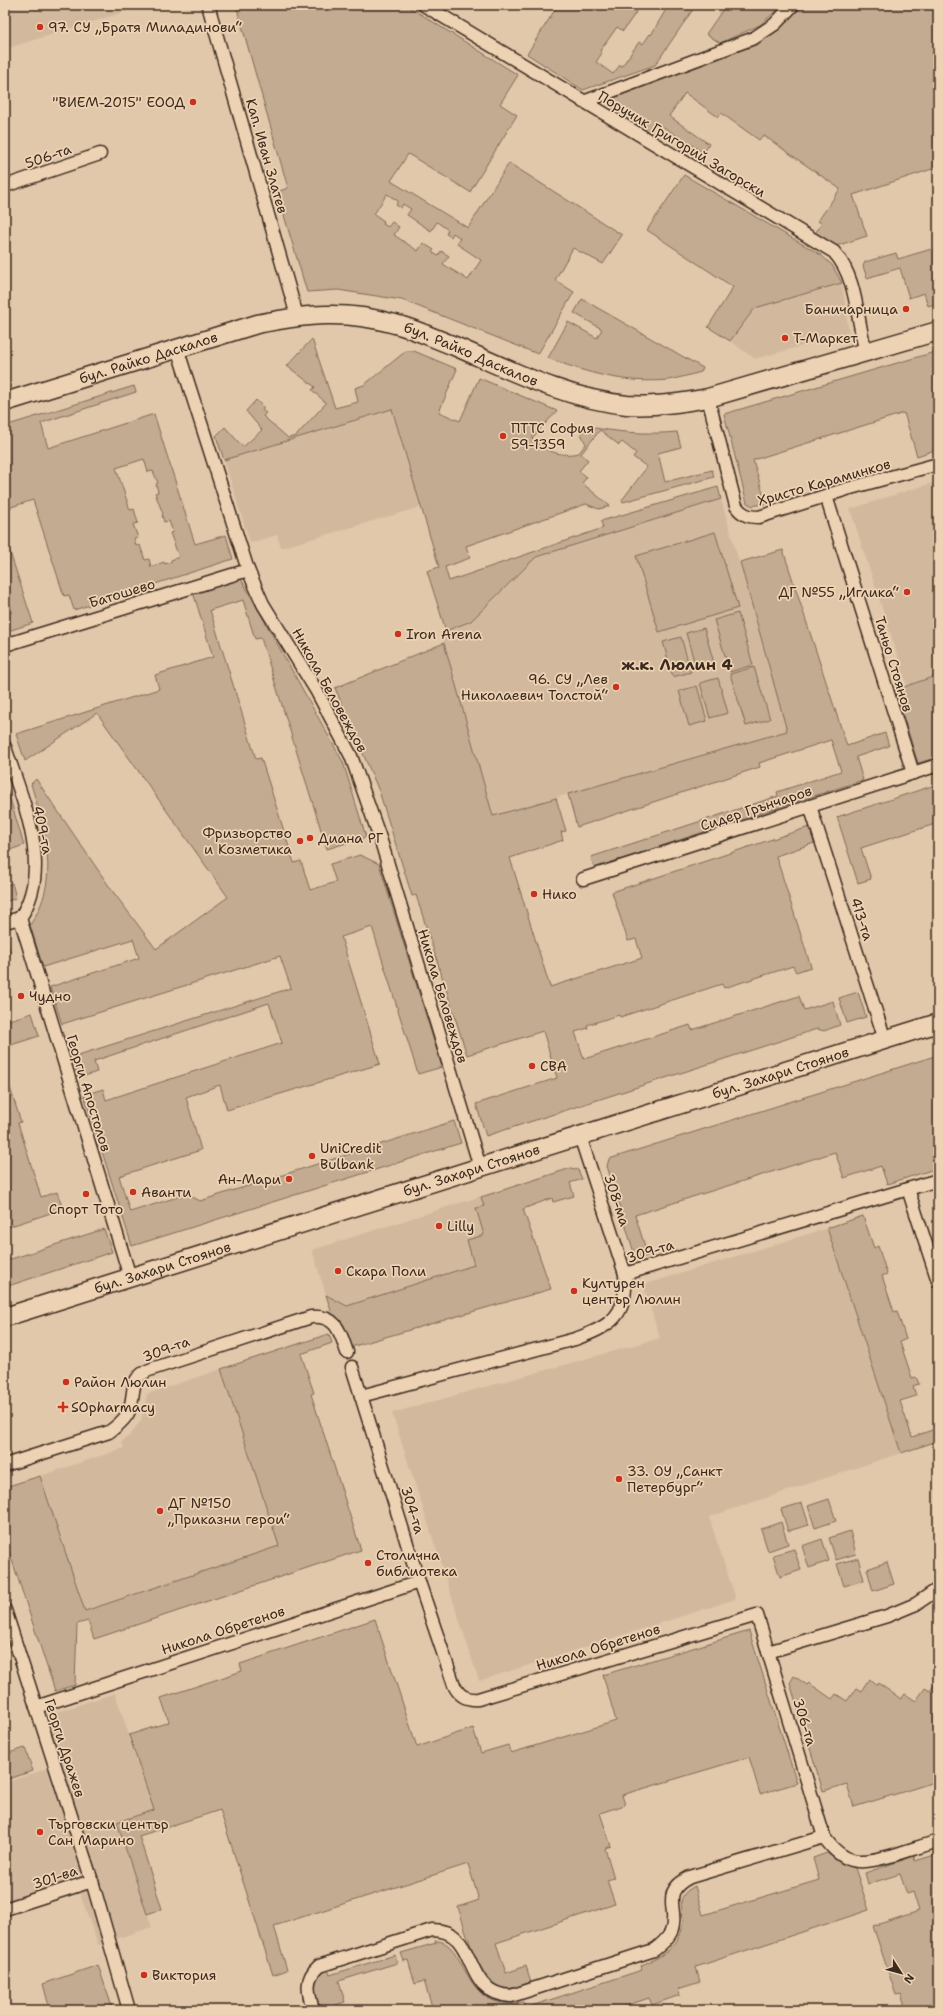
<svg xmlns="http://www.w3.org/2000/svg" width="943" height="2015" viewBox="0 0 943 2015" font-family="'Shantell Sans',sans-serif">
<rect width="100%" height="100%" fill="#e2c8ab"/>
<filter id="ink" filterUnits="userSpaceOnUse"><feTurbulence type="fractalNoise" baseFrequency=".025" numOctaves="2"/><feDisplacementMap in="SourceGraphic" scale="8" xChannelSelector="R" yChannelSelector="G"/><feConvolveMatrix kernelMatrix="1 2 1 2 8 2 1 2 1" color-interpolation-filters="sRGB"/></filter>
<g filter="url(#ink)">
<!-- built -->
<g fill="#d2b99e">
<polygon points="5,5 147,5 5,49"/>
<polygon points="842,283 849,333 755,359 730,341 755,308"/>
<polygon points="392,409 421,507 281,548 277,535 250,543 224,460"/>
<polygon points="938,481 938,675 907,685 850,509"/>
<polygon points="721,499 788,731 493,816 441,633 471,621 536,557"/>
<polygon points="481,1196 484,1206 476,1208 485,1235 474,1265 347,1306 326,1295 312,1250"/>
<polygon points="827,1228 901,1453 709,1517 736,1599 479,1681 392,1413 660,1338 643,1285"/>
<polygon points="221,1369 280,1546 84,1611 40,1476 124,1448 122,1441 130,1435 141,1420 147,1394"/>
<polygon points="115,1693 154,1810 117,1822 152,1927 98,1945 77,1885 5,1909 5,1783 60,1764 44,1716"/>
</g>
<!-- green -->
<g fill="#c3ab91" stroke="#7f6a58" fill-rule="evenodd">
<path d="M236 5H406L518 75 500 104 517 115 470 192 408 154 391 181 468 228 509 163 622 235 603 264 573 248 555 280 574 292 538 354 402 300 338 290 307 292 277 192 288 188ZM387 194 398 201 396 205 401 208 403 204 411 209 407 215 431 231 437 222 448 230 446 234 451 237 453 233 460 238 457 244 481 260 468 280 443 264 449 256 441 251 438 256 432 252 434 250 423 243 418 251 394 235 399 227 392 222 388 227 383 224 384 221 374 214Z"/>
<polygon points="558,5 641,5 623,31 617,27 600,51 602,53 596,62 613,74 620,65 622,66 639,42 643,44 650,34 651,35 668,6 696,5 655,65 583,90 527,54"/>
<polygon points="726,5 783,5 760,25 720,43 706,34"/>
<path d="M802 5H938V167L853 195 867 236 836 246 815 233 822 224 818 221 840 189 763 135 759 140 721 113 718 117 685 93 669 116 709 144 704 153 657 123 650 133C641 127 599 109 616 97L757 44 779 29Z"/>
<polygon points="684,175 821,255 832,265 842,283 755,308 730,341 708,327 733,287 647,230"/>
<polygon points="938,247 938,290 935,291 938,303 928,306 924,293 909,298 900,268 867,278 863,266 865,262 896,253 898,259"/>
<path d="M582 299 703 368 701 372C690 375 679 378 668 380 626 384 586 373 548 358L568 322 597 338 602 329 574 313Z"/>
<path d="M312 339 335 408 358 402 355 388 364 385 406 351H414L457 369 439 412 460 421 479 378 557 411 532 438C546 452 560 457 579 453L586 444 581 434 584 426C616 432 645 435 677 432L681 447 658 453 665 482 712 470 714 477 623 502 622 500 647 467 633 457 636 453 622 442 619 445 600 430 581 454 588 460 579 471 587 477 582 483 610 506 599 509 586 504 466 546 470 558 445 567 449 581 603 528 601 521 718 487 721 499 536 557 471 621 446 631 427 571 439 567 392 409 224 460 216 436 225 427 243 447 262 430 246 411 256 400 264 408 262 410 266 413 263 416 288 438 296 436 326 403 312 390 315 387 287 366Z"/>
<polygon points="938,351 938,449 917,456 904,413 753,460 766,503 753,506 747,503 724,414"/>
<path d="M134 386 136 392 41 423 48 448 154 414 195 544 226 535 233 559 74 610 69 595 64 596 33 500 5 509V426ZM144 459 148 472 153 471 158 483 156 484 158 492 155 493 163 514 162 515 164 522 169 521 173 532 170 533 179 557 171 560V562L165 564 164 562 151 567 149 559 145 560 140 545 136 546 134 539 138 538 133 524 138 523 134 509 130 510 116 468Z"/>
<polygon points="715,532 738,608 659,632 636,556"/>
<polygon points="5,537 33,623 5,632 5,614 12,612 8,596 5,597"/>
<polygon points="783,550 847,746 885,733 889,746 856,757 863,780 594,868 591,857 778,796 777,792 841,771 831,740 759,763 760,767 577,827 568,794 787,731 740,562"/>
<path d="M240 577 343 762 366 837 327 849 261 638 255 639 243 600 210 610 256 759 261 758 294 863 301 861 310 890 336 882 330 864 360 855 379 864 442 1067 418 1074 372 927 341 937 380 1064 227 1110 220 1085 186 1097 201 1150 119 1176 130 1212 187 1194 200 1201 454 1121 461 1143 132 1246 84 1095 103 1089 106 1100 282 1043 269 1003 94 1061 97 1072 78 1078 72 1057 291 988 280 956 62 1024 50 987 139 958 133 939 43 967 30 925C61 880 45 832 31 784L36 779 111 889 156 949 228 897 97 713 25 761 16 734 159 689 155 675 213 657 193 592Z"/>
<polygon points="738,613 753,665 730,672 714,620"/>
<polygon points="704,628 714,663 696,668 686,633"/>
<polygon points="681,637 691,672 673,677 663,642"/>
<polygon points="444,643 493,816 556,798 566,831 561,832 563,840 510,858 550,987 642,958 636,939 628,941 612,892 809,827 814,843 776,856 811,967 796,972 793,966 724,988 722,984 620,1017 619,1015 587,1025 588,1028 575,1032 584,1059 690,1025 692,1030 799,996 804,1010 833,1001 840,1025 824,1031 817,1029 486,1136 476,1104 557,1078 543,1031 467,1055 416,895 412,896 379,791 335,688"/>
<polygon points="754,667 770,719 746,726 730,674"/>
<polygon points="938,675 938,757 918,763 895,690"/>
<polygon points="718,678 728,713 710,718 700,683"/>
<polygon points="697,686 707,721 689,726 679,691"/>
<polygon points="5,782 24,845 10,850 5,834"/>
<polygon points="938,784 938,823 861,848 871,879 858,883 837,817"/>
<polygon points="12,883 16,898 5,902 5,886"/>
<polygon points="5,935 11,954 5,956"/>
<polygon points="858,992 866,1017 847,1023 839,998"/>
<polygon points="32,1013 39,1036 5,1047 5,1019 6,1021"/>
<polygon points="938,1055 938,1168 887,1184 881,1166 844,1178 835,1152 635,1215 648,1256 636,1259 607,1166 609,1159"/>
<polygon points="5,1072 21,1122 18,1123 41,1197 57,1192 63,1209 5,1228"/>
<polygon points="571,1168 578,1170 582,1179 570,1183 574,1196 553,1202 552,1198 523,1209 551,1289 351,1347 343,1324 332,1314 326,1295 347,1306 474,1265 467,1240 484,1235 476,1208 484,1206 481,1197"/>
<polygon points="863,1216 874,1248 878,1246 887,1274 882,1276 894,1312 897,1311 906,1339 900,1342 912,1378 916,1377 919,1384 913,1386 916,1396 900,1401 912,1437 938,1428 938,1441 901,1453 827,1228"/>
<polygon points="104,1229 112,1252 5,1287 5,1261"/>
<polygon points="329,1334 332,1343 301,1354 314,1393 311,1394 361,1550 94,1639 88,1621 77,1624 75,1685 55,1691 5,1539 5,1487 40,1476 85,1611 279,1546 221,1369"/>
<polygon points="829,1499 836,1521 815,1528 808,1506"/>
<polygon points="802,1503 809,1525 788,1531 781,1509"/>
<polygon points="781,1522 788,1544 768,1551 761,1529"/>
<polygon points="850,1531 856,1554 836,1560 829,1538"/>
<polygon points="822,1539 829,1561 809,1568 802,1546"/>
<polygon points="794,1549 801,1570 780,1577 773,1555"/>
<polygon points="858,1558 864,1580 844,1586 837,1564"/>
<polygon points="887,1562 894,1584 873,1591 867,1569"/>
<path d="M375 1619 417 1747 473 1728 481 1753 508 1745 511 1753 616 1721 603 1675 749 1631 797 1783 760 1794 749 1757 622 1795 625 1805 600 1813 611 1846 605 1848 614 1878 607 1880 615 1904 496 1943 506 1973 526 1966 531 1982C522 1985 513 1990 504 1988 479 1984 465 1928 458 1907L479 1900 468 1864 274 1926 287 1970 273 1975 220 1810 139 1836 162 1909 147 1914 117 1822 154 1810 129 1735 169 1722 161 1698 242 1671 240 1664Z"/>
<polygon points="794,1676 807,1685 809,1683 832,1699 836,1694 847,1701 856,1688 861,1691 869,1679 877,1685 878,1683 901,1699 905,1694 916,1701 925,1688 930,1691 938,1679 938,1781 854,1807 847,1784 823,1791 790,1683"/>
<polygon points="5,1741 9,1753 25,1748 33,1771 5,1780"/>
<path d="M827 1853 840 1863 855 1868 869 1910 696 1967 700 1982 678 1989 680 1995 652 2005 649 1998 613 2010H433L424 1981 415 1984 408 1960 404 1961 401 1953 436 1943 435 1941C468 1939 460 2015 523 2002L525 2008 642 1970 641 1965C661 1958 683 1945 683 1920 682 1903 676 1896 695 1886L703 1915 819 1880 813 1858Z"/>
<polygon points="938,1854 938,2009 906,2010 901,1994 896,1995 873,1926 919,1911 913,1892 907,1894 900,1874 868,1884 865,1873 914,1856 915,1861"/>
<path d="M395 1955 397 1963 339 1981 345 2002 320 2010C315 1994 309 1978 328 1969L330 1975Z"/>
<polygon points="98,1965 113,2010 50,2010 43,1984"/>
</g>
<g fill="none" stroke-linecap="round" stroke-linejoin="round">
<defs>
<g id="street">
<polyline points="208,5 297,316"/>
<path d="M424 5 834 252C858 279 856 318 866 352"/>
<polyline points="583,102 754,38 775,24 793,5"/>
<polyline points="5,186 100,154"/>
<polyline points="177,348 248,570 263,604 316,690 351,756 380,838 480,1167"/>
<path d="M708 398 736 506C742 515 749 517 759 517L847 489 938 464"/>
<polyline points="826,496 913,773"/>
<polyline points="5,645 248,570"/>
<path d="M5 747C22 800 54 867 20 918"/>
<polyline points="810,806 885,1040"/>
<polyline points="583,879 938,765"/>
<polyline points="20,918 130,1277"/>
<polyline points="5,922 20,918"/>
<polyline points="908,1189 938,1281"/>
<polyline points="625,1274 938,1180"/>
<path d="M352 1367 419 1582 454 1685C459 1696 466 1700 478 1699L757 1615 824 1837"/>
<path d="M361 1396 575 1339C611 1326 628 1316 625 1274L580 1136"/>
<path d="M5 1465 109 1432C116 1427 122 1422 127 1415 138 1396 125 1378 152 1369L311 1317C337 1315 340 1332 347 1352"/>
<polyline points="5,1610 92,1881 129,2010"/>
<polyline points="768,1652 887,1616 916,1604 938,1589"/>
<polyline points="36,1707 419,1582"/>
<polyline points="5,1909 92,1881"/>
<path d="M313 2010C308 1992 304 1979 319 1966L432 1930C481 1930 459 1993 511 1996L654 1950C661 1945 667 1940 671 1932 680 1909 658 1893 690 1877L824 1837C845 1867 862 1864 894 1855 909 1850 923 1846 938 1841"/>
</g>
<g id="secondary">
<path id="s1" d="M5 402 257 324C306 314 347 310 395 324 415 329 433 338 452 345 508 369 566 399 627 405 654 407 681 403 708 398L938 331"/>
<path id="s2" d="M5 1317 938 1023"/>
</g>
</defs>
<!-- street casing -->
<use href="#street" stroke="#3b2a1e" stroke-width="15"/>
<!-- secondary casing -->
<use href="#secondary" stroke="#3b2a1e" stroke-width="21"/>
<!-- street -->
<use href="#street" stroke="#edd2b4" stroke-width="12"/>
<!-- secondary -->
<use href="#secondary" stroke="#edd2b4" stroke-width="18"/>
</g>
</g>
<!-- markers -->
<g fill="#c8321e" stroke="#edd2b4" stroke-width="1.5">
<circle cx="40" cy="27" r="4"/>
<circle cx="193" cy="102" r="4"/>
<circle cx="906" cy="309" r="4"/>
<circle cx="785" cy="338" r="4"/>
<circle cx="503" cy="436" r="4"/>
<circle cx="907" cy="592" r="4"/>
<circle cx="398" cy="634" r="4"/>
<circle cx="616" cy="687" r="4"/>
<circle cx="310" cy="838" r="4"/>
<circle cx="300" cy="841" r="4"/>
<circle cx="534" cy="894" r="4"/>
<circle cx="21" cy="996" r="4"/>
<circle cx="532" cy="1066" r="4"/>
<circle cx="312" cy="1156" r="4"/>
<circle cx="289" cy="1179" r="4"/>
<circle cx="133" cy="1192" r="4"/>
<circle cx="86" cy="1194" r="4"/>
<circle cx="439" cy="1226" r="4"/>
<circle cx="338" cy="1271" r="4"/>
<circle cx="574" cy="1291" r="4"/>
<circle cx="66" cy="1382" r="4"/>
<path d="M61 1401h4v4h4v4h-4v4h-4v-4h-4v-4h4z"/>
<circle cx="619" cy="1479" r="4"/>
<circle cx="160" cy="1511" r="4"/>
<circle cx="368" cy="1563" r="4"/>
<circle cx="40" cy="1832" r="4"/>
<circle cx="144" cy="1975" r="4"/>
</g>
<g text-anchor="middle" stroke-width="3.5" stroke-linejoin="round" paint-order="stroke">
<!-- poi labels -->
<g font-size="14" fill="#3b2a1e" stroke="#edd2b4" text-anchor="start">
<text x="48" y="32">97. СУ „Братя Миладинови“</text>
<text x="185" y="107" text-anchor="end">"ВИЕМ-2015" ЕООД</text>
<text x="898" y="314" text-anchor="end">Баничарница</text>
<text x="793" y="343">Т-Маркет</text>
<text x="511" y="433">ПТТС София<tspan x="511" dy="16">59-1359</tspan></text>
<text x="899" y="597" text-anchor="end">ДГ №55 „Иглика“</text>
<text x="406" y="639">Iron Arena</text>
<text x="608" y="684" text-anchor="end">96. СУ „Лев<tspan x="608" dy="16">Николаевич Толстой“</tspan></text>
<text x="292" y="838" text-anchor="end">Фризьорство<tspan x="292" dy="16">и Козметика</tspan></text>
<text x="318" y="843">Диана РГ</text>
<text x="542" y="899">Нико</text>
<text x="29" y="1001">Чудно</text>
<text x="540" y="1071">CBA</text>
<text x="320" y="1153">UniCredit<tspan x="320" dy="16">Bulbank</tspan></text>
<text x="281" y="1184" text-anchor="end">Ан-Мари</text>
<text x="141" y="1197">Аванти</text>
<text x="86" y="1214" text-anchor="middle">Спорт Тото</text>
<text x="447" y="1231">Lilly</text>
<text x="346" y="1276">Скара Поли</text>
<text x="582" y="1288">Културен<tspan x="582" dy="16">център Люлин</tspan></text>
<text x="74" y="1387">Район Люлин</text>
<text x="71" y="1412">SOpharmacy</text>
<text x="627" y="1476">33. ОУ „Санкт<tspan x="627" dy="16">Петербург“</tspan></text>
<text x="168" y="1508">ДГ №150<tspan x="168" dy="16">„Приказни герои“</tspan></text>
<text x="376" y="1560">Столична<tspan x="376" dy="16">библиотека</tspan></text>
<text x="48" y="1829">Търговски център<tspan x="48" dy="16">Сан Марино</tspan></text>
<text x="152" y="1980">Виктория</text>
</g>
<!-- street labels -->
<g font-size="14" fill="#3b2a1e" stroke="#edd2b4">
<text transform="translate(682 144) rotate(31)" y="5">Поручик Григорий Загорски</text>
<text transform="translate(48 156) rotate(-19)" y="5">506-та</text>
<text transform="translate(267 156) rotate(74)" y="5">Кап. Иван Златев</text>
<text dy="5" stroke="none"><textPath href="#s1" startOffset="485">бул. Райко Даскалов</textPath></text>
<text dy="5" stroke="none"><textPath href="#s1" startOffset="150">бул. Райко Даскалов</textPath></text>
<text transform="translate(824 482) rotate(-16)" y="5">Христо Караминков</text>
<text transform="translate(122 593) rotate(-17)" y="5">Батошево</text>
<text transform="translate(894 664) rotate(73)" y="5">Таньо Стоянов</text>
<text transform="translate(330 690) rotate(61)" y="5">Никола Беловеждов</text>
<text transform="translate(756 808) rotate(-18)" y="5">Сидер Грънчаров</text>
<text transform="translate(43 830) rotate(78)" y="5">409-та</text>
<text transform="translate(862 919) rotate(72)" y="5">413-та</text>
<text transform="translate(443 996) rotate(73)" y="5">Никола Беловеждов</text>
<text dy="5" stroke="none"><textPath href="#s2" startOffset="813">бул. Захари Стоянов</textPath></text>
<text transform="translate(89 1093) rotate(73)" y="5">Георги Апостолов</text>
<text dy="5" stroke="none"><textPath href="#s2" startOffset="489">бул. Захари Стоянов</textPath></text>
<text transform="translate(617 1200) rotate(72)" y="5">308-ма</text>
<text transform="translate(650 1251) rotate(-17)" y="5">309-та</text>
<text dy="5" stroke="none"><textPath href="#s2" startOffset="165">бул. Захари Стоянов</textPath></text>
<text transform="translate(166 1349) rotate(-20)" y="5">309-та</text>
<text transform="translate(413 1510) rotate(73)" y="5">304-та</text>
<text transform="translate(223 1630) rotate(-18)" y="5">Никола Обретенов</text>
<text transform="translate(598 1647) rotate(-17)" y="5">Никола Обретенов</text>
<text transform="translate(805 1722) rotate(73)" y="5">306-та</text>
<text transform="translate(65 1748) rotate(72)" y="5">Георги Дражев</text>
<text transform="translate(55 1877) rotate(-18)" y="5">301-ва</text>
</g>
<!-- quarter labels -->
<g font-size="16" font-weight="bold" fill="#3b2a1e" stroke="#edd2b4">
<text x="677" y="670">ж.к. Люлин 4</text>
</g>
</g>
<!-- margin -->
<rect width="943" height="2015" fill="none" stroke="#edd2b4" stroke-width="20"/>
<rect x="10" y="10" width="923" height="1995" fill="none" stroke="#3b2a1e" stroke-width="1.5" filter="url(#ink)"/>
<!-- north arrow -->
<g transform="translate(901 1973) rotate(126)" stroke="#edd2b4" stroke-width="3" paint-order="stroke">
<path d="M0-3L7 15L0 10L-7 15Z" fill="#3b2a1e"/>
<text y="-6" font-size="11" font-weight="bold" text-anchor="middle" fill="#3b2a1e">N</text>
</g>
</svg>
